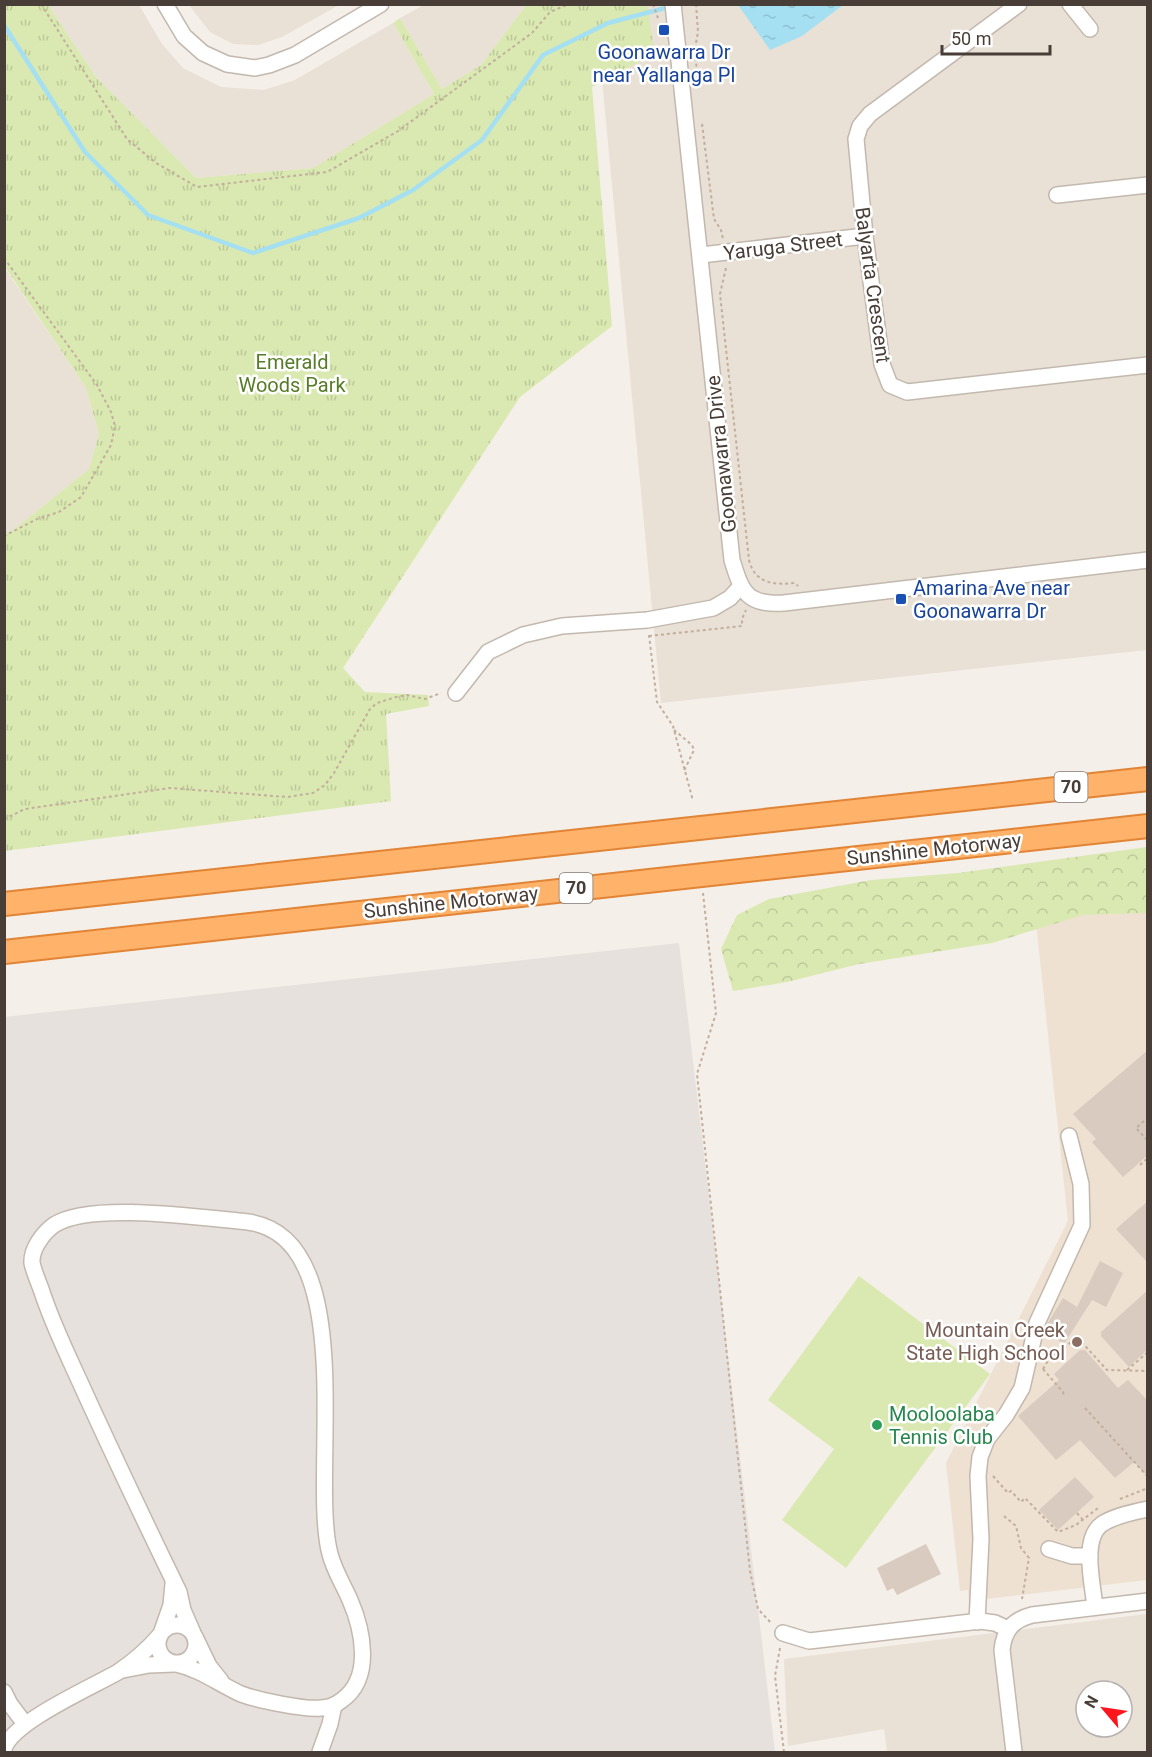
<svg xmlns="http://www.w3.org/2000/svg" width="1152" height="1757" viewBox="0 0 1152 1757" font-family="Roboto,sans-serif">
<defs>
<pattern id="grass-tufts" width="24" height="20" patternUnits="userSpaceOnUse" patternTransform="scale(1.5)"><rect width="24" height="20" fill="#dae9b1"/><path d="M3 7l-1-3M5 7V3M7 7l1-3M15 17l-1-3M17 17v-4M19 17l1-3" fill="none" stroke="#bdc999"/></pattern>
<pattern id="forest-crowns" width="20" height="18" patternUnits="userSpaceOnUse" patternTransform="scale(1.5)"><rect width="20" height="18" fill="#dae9b1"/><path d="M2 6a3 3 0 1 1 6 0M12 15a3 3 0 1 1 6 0" fill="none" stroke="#bdc999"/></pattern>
<pattern id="water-ripples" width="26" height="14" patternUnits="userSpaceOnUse" patternTransform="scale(1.5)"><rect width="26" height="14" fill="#a4e0f2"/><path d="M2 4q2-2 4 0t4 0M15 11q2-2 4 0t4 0" fill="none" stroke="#8fc1d0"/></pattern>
</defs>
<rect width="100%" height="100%" fill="#f4efe8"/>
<!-- residential -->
<g fill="#e9e0d6" fill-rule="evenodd">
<polygon points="48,5 139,5 162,44 183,68 221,87 264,90 295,80 393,23 434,94 313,168 196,178 96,77"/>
<polygon points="189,5 339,5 282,37 258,45 233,44 210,32"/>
<polygon points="424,5 526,5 481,65 442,89 400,18"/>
<polygon points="595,5 1147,5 1147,650 661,703"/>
<polygon points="4,267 86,388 99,434 89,469 12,531 5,532"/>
<path d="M1147 1614V1752H887L884 1729 788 1746 784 1659ZM1086 1691H1122V1727H1086Z"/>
</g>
<!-- industrial -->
<polygon fill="#e7e1dd" points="679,943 775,1752 5,1752 4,1017"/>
<!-- education -->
<polygon fill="#eee1d2" points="1147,896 1147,1580 969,1601 968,1590 960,1591 946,1463 1068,1221 1034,904"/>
<!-- grass -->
<polygon fill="url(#grass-tufts)" points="5,4 48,5 96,77 196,178 313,168 434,94 393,23 400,18 442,89 481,65 526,5 648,5 654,54 592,87 612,326 520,397 343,668 365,692 428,695 429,706 386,714 391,801 5,851 5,532 12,531 89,469 99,434 86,388 5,267"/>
<!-- forest -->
<polygon fill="url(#forest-crowns)" points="1147,847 1147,913 1083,915 992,943 859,964 787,982 733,991 721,949 737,915 769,899 871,880 958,873"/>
<!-- pitch -->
<polygon fill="#dae9b1" points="859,1276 990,1374 846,1568 782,1520 834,1449 768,1400"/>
<!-- water -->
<polygon fill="url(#water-ripples)" points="738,5 843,5 802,36 770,50"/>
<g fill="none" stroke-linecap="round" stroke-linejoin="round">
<!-- stream -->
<polyline stroke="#a4e0f2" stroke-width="4.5" points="4,25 85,152 148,215 253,253 359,218 413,190 482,140 543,55 608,23 669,7"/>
</g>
<!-- building -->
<g fill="#d9cbc0">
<polygon points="1148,1050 1148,1155 1123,1177 1092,1142 1096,1139 1073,1114"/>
<polygon points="1148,1201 1148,1263 1116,1229"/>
<polygon points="1100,1261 1123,1273 1106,1307 1092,1300 1064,1344 1045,1331 1046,1326 1063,1298 1077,1307"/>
<polygon points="1148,1290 1148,1349 1129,1367 1101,1336 1101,1332"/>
<polygon points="1080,1350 1085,1350 1118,1388 1128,1380 1148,1401 1148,1477 1134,1462 1115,1478 1080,1440 1056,1460 1018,1416 1059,1380 1054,1374"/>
<polygon points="1075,1477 1094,1497 1058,1530 1039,1510"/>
<polygon points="926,1544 941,1574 897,1595 893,1588 887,1591 877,1568"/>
</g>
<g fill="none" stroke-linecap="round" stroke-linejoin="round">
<defs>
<g id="minor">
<polyline points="165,4 184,36 203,53 227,64 255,68 269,65 295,55 381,4"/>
<path d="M673 4 732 560C742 593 747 605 784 603L1148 560"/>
<polyline points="1019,4 870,114 860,126 856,139 865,236 882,364 890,385 907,392 1148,365"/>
<polyline points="1070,4 1090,29"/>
<polyline points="1057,195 1148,185"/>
<polyline points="701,255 865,236"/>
<polyline points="456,693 488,652 523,635 562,626 647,620 713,608 730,598 740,587"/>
<polyline points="1049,1549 1072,1556 1090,1556"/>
<path d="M1095 1607C1093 1585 1081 1539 1102 1524 1114 1516 1133 1512 1148 1509"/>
<polyline points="977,1622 981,1539 978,1476 980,1457 987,1439 1006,1415 1022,1388 1037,1323 1082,1225 1081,1184 1069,1136"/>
<circle cx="177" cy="1644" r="19"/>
<polyline points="162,1631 171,1605 173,1584"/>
<polyline points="783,1633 809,1641 980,1621 995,1623 1008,1629"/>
<polyline points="195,1637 209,1666 221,1681"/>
<path d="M176 1664C200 1669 219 1684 241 1694 257 1700 305 1710 321 1708 329 1708 336 1705 342 1700 373 1678 363 1630 350 1600 343 1584 334 1570 330 1554 309 1476 363 1238 248 1222 203 1218 90 1201 54 1225 43 1233 31 1249 32 1263 34 1272 38 1281 41 1289 50 1317 62 1343 74 1369 108 1444 143 1518 179 1592L183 1610 193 1633"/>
<polyline points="123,1670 149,1665 174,1664"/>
<polyline points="4,1692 10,1704 25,1724"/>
<path d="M4 1749C12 1722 92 1687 118 1672 133 1662 148 1649 160 1635"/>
<polyline points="320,1752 330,1724 334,1705"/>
<path d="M1014 1752 1002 1650C1004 1630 1013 1620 1032 1615L1148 1601"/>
</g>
<g id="highway">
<polyline points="4,904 1148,779"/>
<polyline points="4,952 1148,826"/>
</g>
</defs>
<!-- minor casing -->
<use href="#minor" stroke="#c3b8ae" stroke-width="18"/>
<!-- highway casing -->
<use href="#highway" stroke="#e18436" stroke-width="26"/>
<!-- path -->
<g stroke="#c2ae9c" stroke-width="2" stroke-dasharray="3 3" stroke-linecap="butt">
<polyline points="41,4 127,139 156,163 197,187 327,172 398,131 532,33 550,12 569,4"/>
<polyline points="653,4 659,21"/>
<polyline points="696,4 698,32 695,48 698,86"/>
<polyline points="702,124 714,219 721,230 723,239"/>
<polyline points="4,258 97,385 111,412 115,426 111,445 81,497 59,512 37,519 4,536"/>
<path d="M726 268 720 294 749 560C755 584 774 585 795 583L798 586"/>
<polyline points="649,635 657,702 673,726 693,801"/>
<polyline points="649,636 742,626 742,619 746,610"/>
<polyline points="674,730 692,745 694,750 684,771"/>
<polyline points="4,819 25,809 170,788 287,797 313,793 325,785 334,773 370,709 377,703 396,697 407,695 425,699 441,693"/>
<polyline points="703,893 716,1013 697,1074 750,1571 758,1609 772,1624"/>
<polyline points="1144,1121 1136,1128 1148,1141"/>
<polyline points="1140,1165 1148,1158"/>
<polyline points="1043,1369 1047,1362 1077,1337 1107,1370 1148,1371"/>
<polyline points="1043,1369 1063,1392 1064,1397"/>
<polyline points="1127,1370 1148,1352"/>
<polyline points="1085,1408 1148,1477"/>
<polyline points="993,1476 1008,1493 1011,1491 1021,1502 1025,1498 1058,1532 1076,1525 1098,1508"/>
<polyline points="1120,1499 1148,1488"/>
<polyline points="1077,1513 1083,1520"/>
<polyline points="1004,1516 1016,1526 1021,1548 1029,1558 1022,1599"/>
<polyline points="780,1648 775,1676 784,1752"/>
</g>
<!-- minor -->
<use href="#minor" stroke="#fff" stroke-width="15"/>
<!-- highway -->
<use href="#highway" stroke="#ffb269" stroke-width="22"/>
</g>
<!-- markers -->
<g fill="#1a4fb4" stroke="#fff" stroke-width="2">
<rect x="658" y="24" width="12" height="12" rx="3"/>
<rect x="895" y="593" width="12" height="12" rx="3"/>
</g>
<circle fill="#8d6e63" stroke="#fff" stroke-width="2" cx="1077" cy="1342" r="6"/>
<circle fill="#2e9e5b" stroke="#fff" stroke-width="2" cx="877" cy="1425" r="6"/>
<g text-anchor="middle" stroke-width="5" stroke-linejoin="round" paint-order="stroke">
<!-- shield labels -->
<g fill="#fff" stroke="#7f7873" stroke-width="1.5">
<rect x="1054.5" y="772" width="33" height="30" rx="4.5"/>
<rect x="559.5" y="873" width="33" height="30" rx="4.5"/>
</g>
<g font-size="18" font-weight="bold" fill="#483e37">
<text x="1071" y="793">70</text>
<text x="576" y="894">70</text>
</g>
<!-- transit labels -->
<g font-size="20" fill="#164399" stroke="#fff">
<text x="664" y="59">Goonawarra Dr<tspan x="664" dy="23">near Yallanga Pl</tspan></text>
<text x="913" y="595" text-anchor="start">Amarina Ave near<tspan x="913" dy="23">Goonawarra Dr</tspan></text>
</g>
<!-- street labels -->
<g font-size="20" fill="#483e37" stroke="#fff">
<text transform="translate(783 246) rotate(-7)" y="7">Yaruga Street</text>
<text transform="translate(873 285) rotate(82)" y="7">Balyarta Crescent</text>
<text transform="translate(721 454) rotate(-96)" y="7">Goonawarra Drive</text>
<text transform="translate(934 849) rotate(-6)" y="7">Sunshine Motorway</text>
<text transform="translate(451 902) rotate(-6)" y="7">Sunshine Motorway</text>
</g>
<!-- park labels -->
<g font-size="20" fill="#577c28" stroke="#fff">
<text x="292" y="369">Emerald<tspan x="292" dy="23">Woods Park</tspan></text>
</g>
<!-- education labels -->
<g font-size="20" fill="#785e54" stroke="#fff" text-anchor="end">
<text x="1065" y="1337">Mountain Creek<tspan x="1065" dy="23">State High School</tspan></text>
</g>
<!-- leisure labels -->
<g font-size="20" fill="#27864d" stroke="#fff" text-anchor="start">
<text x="889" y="1421">Mooloolaba<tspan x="889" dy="23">Tennis Club</tspan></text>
</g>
</g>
<!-- border -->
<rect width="1152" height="1757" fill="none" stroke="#483e37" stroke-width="12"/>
<!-- north arrow -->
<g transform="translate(1104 1709) rotate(299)"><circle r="28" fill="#ffffff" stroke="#b6b2af" stroke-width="1.5"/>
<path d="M0-4.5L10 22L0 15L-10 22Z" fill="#fe161c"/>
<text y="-9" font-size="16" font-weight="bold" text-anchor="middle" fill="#483e37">N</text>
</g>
<!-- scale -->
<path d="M942 45v9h108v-9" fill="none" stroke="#483e37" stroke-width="3"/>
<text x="951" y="45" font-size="18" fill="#483e37" stroke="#ffffff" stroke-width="4.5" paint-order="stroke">50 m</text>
</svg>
